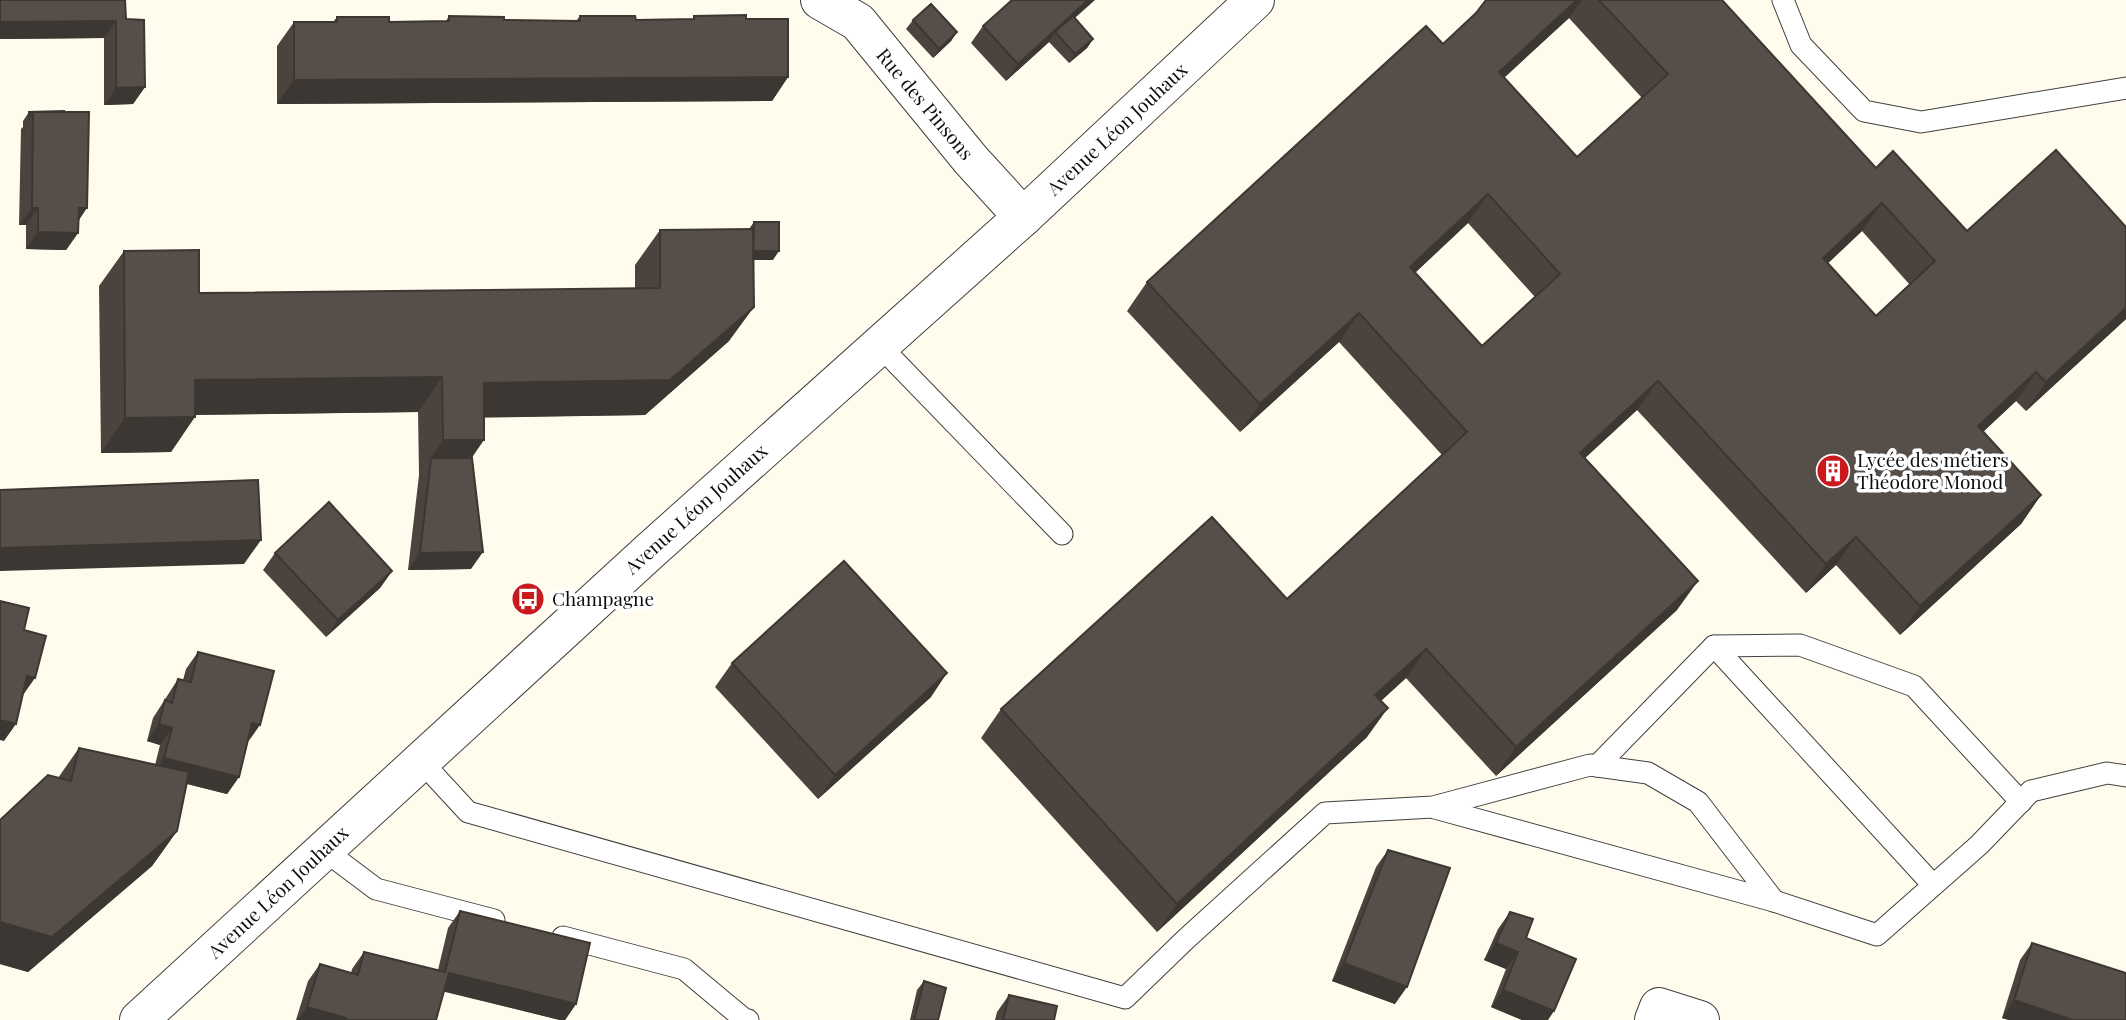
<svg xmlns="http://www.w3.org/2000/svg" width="2126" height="1020" viewBox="0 0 2126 1020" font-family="'Playfair Display',serif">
<rect width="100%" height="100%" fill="#fffced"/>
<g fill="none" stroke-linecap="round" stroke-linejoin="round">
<defs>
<g id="service">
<polyline points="1783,0 1801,45 1864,111 1921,122 2126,88"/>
<polyline points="880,346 1062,534"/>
<polyline points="1714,646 1933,885"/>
<polyline points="420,760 468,812 1125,998 1186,939 1325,813 1433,807 1590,765 1648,773 1698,802 1774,901"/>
<polyline points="1597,766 1714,646 1800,645 1914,686 2021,802"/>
<polyline points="1435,808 1774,901 1877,935 1979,845 2031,791 2107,773 2126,776"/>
<polyline points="324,850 376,889 494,920"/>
<polyline points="563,937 684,969 744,1019 748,1020"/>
</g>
<g id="minor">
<polyline points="820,0 858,22 971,160 1023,217"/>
<polyline points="1654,1020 1659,1007 1700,1020"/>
</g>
<polyline id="tertiary" points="139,1020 651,550 1023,217 1255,0"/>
</defs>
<!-- service casing -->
<use href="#service" stroke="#404040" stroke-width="23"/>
<!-- minor casing -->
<use href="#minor" stroke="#404040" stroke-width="40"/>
<!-- tertiary casing -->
<use href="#tertiary" stroke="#404040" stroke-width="40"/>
<!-- service -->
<use href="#service" stroke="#fff" stroke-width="21"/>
<!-- minor -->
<use href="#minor" stroke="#fff" stroke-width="38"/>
<!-- tertiary -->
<use href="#tertiary" stroke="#fff" stroke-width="38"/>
</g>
<!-- wall -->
<g fill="#4a433e" fill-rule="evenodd">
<path d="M1486 0H1722L1876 168 1967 231 2126 227V319L2026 411 2016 401 1983 432 2041 495 2021 524 1900 635 1836 565 1806 593 1637 410 1585 458 1677 610 1496 776 1406 678 1381 701 1367 737 1157 932 981 738 1001 709 1287 599 1442 455 1339 342 1240 432 1127 311 1147 282 1443 44 1476 13ZM1569 18 1642 98 1577 157 1504 77ZM1468 223 1535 297 1482 346 1415 273ZM1862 231 1910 285 1876 316 1828 263Z"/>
<polygon points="449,16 504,20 576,21 580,16 636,20 692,20 694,16 746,19 788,77 772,101 277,104 277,46 294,22 333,22 337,17 389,22 446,21"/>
<polygon points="126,19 145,87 133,104 104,105 104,38 0,39"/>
<polygon points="1075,19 1093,39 1087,48 1069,63 1049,42 1006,81 971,43 983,26"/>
<polygon points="913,20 957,32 951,41 933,58 906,29"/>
<polygon points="65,111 79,221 78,233 66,250 26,249 26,225 19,225 21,129 23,127 23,121 29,112"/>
<polygon points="754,222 773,260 753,260 729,341 645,415 484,417 472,458 471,569 408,570 419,475 418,412 195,415 171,452 101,453 99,286 124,251 199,293 635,288 635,265 660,230 749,229"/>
<polygon points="275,553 392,571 380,588 326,637 263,570"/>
<polygon points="198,652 248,742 239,777 227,794 187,784 177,831 152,866 28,972 0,964 0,820 58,778 79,748 155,765 160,745 147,741 153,718 178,679 183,680 186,669"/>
<polygon points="732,663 931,697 818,799 715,687"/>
<polygon points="1388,850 1395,1004 1332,981 1376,867"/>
<polygon points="460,911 576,1004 565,1020 560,1020 444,991 436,1020 296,1020 308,981 320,964 351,973 352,969 364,952 438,970 448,928"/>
<polygon points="1510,912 1526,938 1548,1020 1522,1020 1491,1007 1506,969 1484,960 1498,929"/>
<polygon points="2032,943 2126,1020 2009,1020 2002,1018 2020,960"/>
<polygon points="924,981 938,1020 910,1020 917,990"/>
<polygon points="1009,995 1054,1020 995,1020 997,1012"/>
</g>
<!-- shaded-wall -->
<g fill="#3c3732">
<polygon points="1088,0 1095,0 1057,34 1055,32 1049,42 1006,81 1018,64"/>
<polygon points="1577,0 1582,0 1569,18 1479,101 1499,72"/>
<polygon points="116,21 104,38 0,39 0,22"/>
<polygon points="957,32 951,41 933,58 939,49"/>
<polygon points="1093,39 1087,48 1069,63 1075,54"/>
<polygon points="788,77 772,101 277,104 294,80"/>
<polygon points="145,87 133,104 104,105 116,88"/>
<polygon points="1488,194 1468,223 1390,296 1410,267"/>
<polygon points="1882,203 1862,231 1803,287 1823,258"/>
<polygon points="32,208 38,208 26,225 19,225"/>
<polygon points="79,208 87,208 75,226"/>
<polygon points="38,232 78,233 66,250 26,249"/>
<polygon points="753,251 779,251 773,260 747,260"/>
<polygon points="754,307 729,341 645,415 459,418 484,383"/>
<polygon points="2126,308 2126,319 2026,411 2046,382"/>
<polygon points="1359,313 1339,342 1240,432 1260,404"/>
<polygon points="2036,372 2016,401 1958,455 1978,426"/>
<polygon points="442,377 418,412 170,415 195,380"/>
<polygon points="1658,381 1637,410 1559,482 1580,453"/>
<polygon points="195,417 171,452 101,453 125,418"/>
<polygon points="443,440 484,440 460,475 431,458"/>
<polygon points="2041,495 2021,524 1900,635 1920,606"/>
<polygon points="1856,537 1836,565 1806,593 1826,564"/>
<polygon points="261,540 244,564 0,571 0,548"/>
<polygon points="483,552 471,569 408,570 420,553"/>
<polygon points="392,571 380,588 326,637 338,620"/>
<polygon points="1698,581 1677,610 1496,776 1516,747"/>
<polygon points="1426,649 1406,678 1355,724 1375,695"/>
<polygon points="947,673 931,697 818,799 835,775"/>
<polygon points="27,676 35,678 23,695"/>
<polygon points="1388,708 1367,737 1157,932 1177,904"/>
<polygon points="0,720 16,724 4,741 0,740"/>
<polygon points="252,723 260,725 248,742"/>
<polygon points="159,724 172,728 160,745 147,741"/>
<polygon points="164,758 239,777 227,794 152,775"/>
<polygon points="177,831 152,866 28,972 0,964 0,922"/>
<polygon points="1496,943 1518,952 1506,969 1484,960"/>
<polygon points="1344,963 1407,987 1395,1004 1332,981"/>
<polygon points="449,973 576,1004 565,1020 560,1020 437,990"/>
<polygon points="1503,990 1554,1011 1548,1020 1522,1020 1491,1007"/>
<polygon points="2014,1000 2073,1020 2009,1020 2002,1018"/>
<polygon points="307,1007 346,1018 345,1020 298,1020"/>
</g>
<!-- building -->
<g fill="#564e48" stroke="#3c3732" stroke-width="2" fill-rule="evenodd">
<polygon points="0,0 125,0 126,19 144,20 145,87 116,88 116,21 0,22"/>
<polygon points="1012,0 1088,0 1018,64 983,26"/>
<path d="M1486 0H1577L1499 72 1577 157 1668 74 1599 0H1722L1876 168 1893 151 1967 231 2056 150 2126 227V308L2046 382 2036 372 1978 426 2041 495 1920 606 1856 537 1826 564 1658 381 1580 453 1698 581 1516 747 1426 649 1375 695 1388 708 1177 904 1001 709 1212 517 1287 599 1467 432 1359 313 1260 404 1147 282 1426 26 1443 44 1476 13ZM1488 194 1560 274 1482 346 1410 267ZM1882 203 1935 261 1876 316 1823 258Z"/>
<polygon points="931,4 957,32 939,49 913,20"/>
<polygon points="746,15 746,19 788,19 788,77 294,80 294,22 337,22 337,17 389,17 389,22 449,21 449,16 504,17 504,20 580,21 580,16 635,16 636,20 694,19 694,16"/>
<polygon points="1073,16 1093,39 1075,54 1055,32"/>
<polygon points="65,111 33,112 29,118 29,112"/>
<polygon points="33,112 89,112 87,208 79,208 78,233 38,232 38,208 32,208"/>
<polygon points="754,222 779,222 779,251 753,251"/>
<polygon points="753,229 754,307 670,380 484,383 484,440 443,440 442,377 195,380 195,417 125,418 124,251 199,250 199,293 660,288 660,230"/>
<polygon points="431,458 472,458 483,552 420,553"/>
<polygon points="258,480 261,540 0,548 0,490"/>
<polygon points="329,502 392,571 338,620 275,553"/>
<polygon points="844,561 947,673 835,775 732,663"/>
<polygon points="0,601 29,608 24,630 46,636 35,678 27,676 16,724 0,720"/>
<polygon points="198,652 274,671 260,725 252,723 239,777 164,758 172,728 159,724 165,700 172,703 178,679 191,682"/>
<polygon points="79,748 189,772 177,831 52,937 0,922 0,820 48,775 71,781"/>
<polygon points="1388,850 1450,868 1407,987 1344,963"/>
<polygon points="460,911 590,943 576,1004 449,973 436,1020 345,1020 346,1018 307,1007 320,964 358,975 364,952 445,972"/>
<polygon points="1510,912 1533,919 1526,938 1576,959 1554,1011 1503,990 1518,952 1496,943"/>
<polygon points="2032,943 2126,973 2126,1020 2073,1020 2014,1000"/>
<polygon points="924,981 946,988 938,1020 914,1020"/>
<polygon points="1009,995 1057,1006 1054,1020 1003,1020"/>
</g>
<!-- icons -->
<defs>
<symbol id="building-disc" viewBox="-11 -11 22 22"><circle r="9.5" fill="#c9191d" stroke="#fff"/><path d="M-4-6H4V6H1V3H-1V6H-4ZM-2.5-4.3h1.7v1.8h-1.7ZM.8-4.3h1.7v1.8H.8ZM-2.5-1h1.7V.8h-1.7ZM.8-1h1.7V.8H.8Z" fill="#fff"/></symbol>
<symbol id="bus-disc" viewBox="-11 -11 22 22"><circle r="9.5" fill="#c9191d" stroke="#fff"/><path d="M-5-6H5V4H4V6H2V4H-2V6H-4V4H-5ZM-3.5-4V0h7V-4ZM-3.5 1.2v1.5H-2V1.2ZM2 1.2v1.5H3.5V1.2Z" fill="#fff"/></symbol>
</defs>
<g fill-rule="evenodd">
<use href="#building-disc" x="1814" y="452" width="38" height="38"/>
<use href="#bus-disc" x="509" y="580" width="38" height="38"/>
</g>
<g text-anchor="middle" stroke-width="7" stroke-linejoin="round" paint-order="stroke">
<!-- street labels -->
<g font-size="19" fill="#0d0d0d" stroke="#fff">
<text transform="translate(925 104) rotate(50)" y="7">Rue des Pinsons</text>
<text transform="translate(1117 129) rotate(-43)" y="7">Avenue Léon Jouhaux</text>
<text transform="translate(696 509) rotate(-42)" y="7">Avenue Léon Jouhaux</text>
<text transform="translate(278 892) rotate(-43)" y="7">Avenue Léon Jouhaux</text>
</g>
<!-- poi labels -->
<g font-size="19" fill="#0d0d0d" stroke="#fff" text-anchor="start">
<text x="1857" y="467">Lycée des métiers<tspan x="1857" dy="22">Théodore Monod</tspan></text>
<text x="552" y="606">Champagne</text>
</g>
</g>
</svg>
